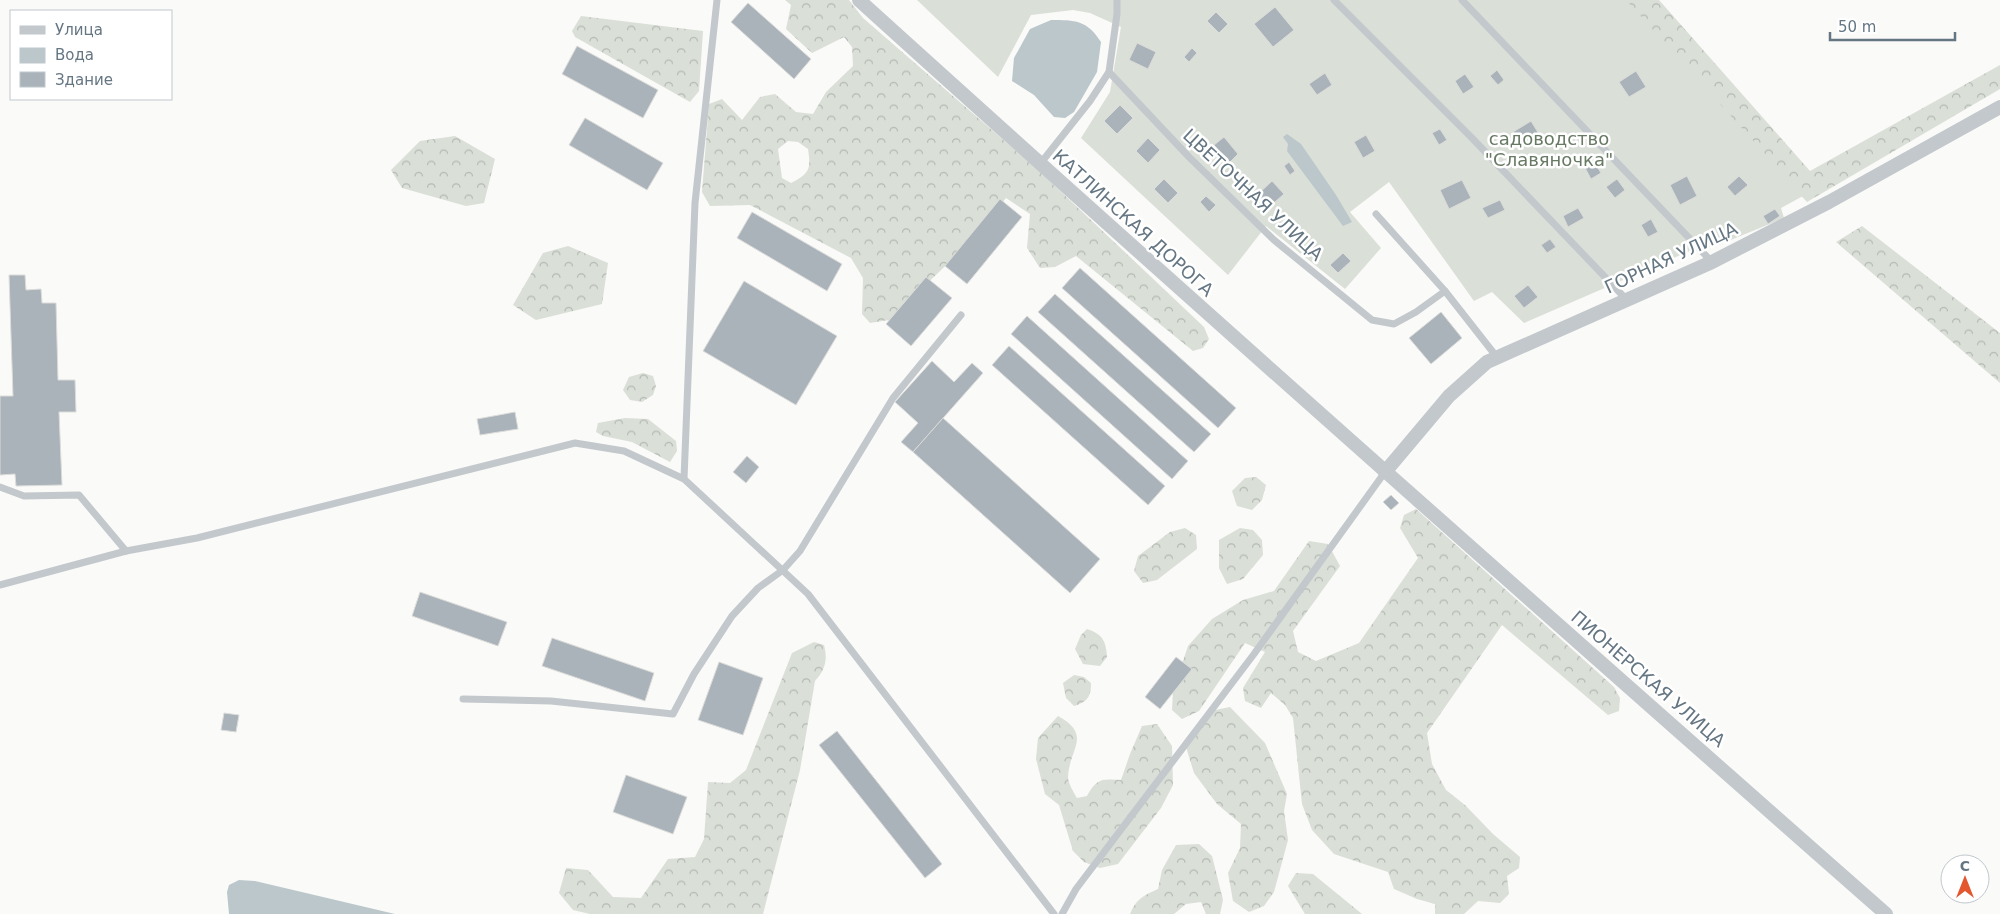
<svg xmlns="http://www.w3.org/2000/svg" width="2000" height="914" viewBox="0 0 2000 914" font-family="'DejaVu Sans',sans-serif">
<defs>
<pattern id="forest-crowns" width="20" height="18" patternUnits="userSpaceOnUse" patternTransform="scale(1.25)"><rect width="20" height="18" fill="#dadfd7"/><path d="M2 6a3 3 0 1 1 6 0M12 15a3 3 0 1 1 6 0" fill="none" stroke="#b4b9b4"/></pattern>
</defs>
<rect width="100%" height="100%" fill="#fafaf8"/>
<!-- forest -->
<g fill="url(#forest-crowns)" fill-rule="evenodd">
<path d="M785 0H849L863 18 1037 169 1204 327 1209 339 1203 348 1193 351 1076 256 1055 267 1040 268 1027 248 1030 214 1006 198 963 249 889 320 870 323 862 314 863 278 851 258 750 205 710 206 702 192 709 104 722 99 742 120 760 97 775 94 796 112 813 114 826 92 853 66 852 47 844 37 812 53 786 29 791 5ZM788 141 798 142 808 149C811 169 810 173 791 183L782 178 778 149Z"/>
<polygon points="1615,0 1659,0 1810,171 2000,65 2000,89 1807,202"/>
<polygon points="581,16 703,31 699,91 690,102 575,37 572,31"/>
<polygon points="455,136 495,159 484,203 466,206 402,188 391,170 420,141"/>
<polygon points="1862,226 2000,333 2000,383 1836,242"/>
<polygon points="568,246 608,263 602,304 536,320 513,305 543,253"/>
<polygon points="643,373 653,376 656,386 653,395 642,402 630,400 623,390 629,377"/>
<polygon points="625,418 648,419 676,441 677,451 670,462 632,442 603,436 596,432 598,423"/>
<polygon points="1256,477 1266,485 1262,500 1252,510 1237,506 1232,491 1245,478"/>
<polygon points="1416,509 1614,687 1620,698 1619,711 1608,715 1502,625 1427,733 1432,764 1446,790 1465,805 1493,834 1520,857 1519,868 1507,876 1509,894 1500,903 1478,901 1464,914 1435,914 1435,904 1417,899 1394,889 1388,872 1334,854 1312,830 1302,804 1293,718 1285,705 1271,693 1261,708 1245,701 1243,688 1265,652 1245,643 1199,711 1182,719 1172,710 1173,691 1188,646 1212,619 1243,600 1274,591 1309,541 1328,544 1340,566 1293,631 1298,652 1316,661 1359,643 1418,558 1400,528 1404,515"/>
<polygon points="1185,528 1196,535 1197,549 1157,580 1143,583 1134,571 1138,556 1170,532"/>
<polygon points="1240,528 1253,530 1262,540 1263,555 1243,579 1227,584 1219,568 1219,540"/>
<path d="M1087 629C1103 634 1106 642 1107 657L1100 666 1083 664 1075 649 1081 635Z"/>
<path d="M814 642 824 645C828 660 825 670 815 681L800 770 763 914H590L573 910 559 893 566 868 588 870 613 897 641 898 668 859 695 857 704 839 708 782 730 783 746 770 792 653Z"/>
<path d="M1074 675 1084 677 1091 683C1091 697 1087 702 1074 706L1066 698 1063 683Z"/>
<polygon points="1230,707 1265,743 1287,794 1284,811 1288,840 1274,892 1264,906 1249,912 1233,901 1228,873 1240,848 1241,824 1217,804 1194,773 1186,747 1215,710"/>
<path d="M1058 716C1093 735 1069 749 1068 777 1068 783 1074 793 1077 798L1087 796C1097 778 1102 779 1121 780L1130 754 1142 726 1157 724 1172 746 1173 785 1161 808 1118 864 1100 868 1084 862 1073 851 1059 805 1045 794 1036 759 1038 738Z"/>
<path d="M1199 844 1212 856 1223 900 1220 914H1206L1201 902 1186 904 1174 914H1130C1137 898 1143 896 1158 889L1162 870 1176 845Z"/>
<polygon points="1296,873 1313,874 1362,914 1305,914 1288,886"/>
</g>
<!-- garden -->
<polygon fill="#dadfd7" points="917,0 1626,0 1803,196 1781,208 1784,218 1716,246 1692,250 1524,323 1492,292 1474,301 1389,182 1350,212 1381,248 1345,289 1266,226 1228,275 1081,138 1110,92 1121,27 1090,13 1073,10 1031,15 998,77"/>
<!-- water -->
<g fill="#bbc7cb">
<path d="M1051 20C1075 20 1087 20 1101 42L1097 72 1074 112 1065 118 1054 117 1034 95 1012 81 1014 58 1030 29Z"/>
<polygon points="1287,134 1301,144 1336,195 1352,222 1343,226 1287,151 1288,144 1283,137"/>
<polygon points="239,880 255,881 395,914 229,914 227,892 229,885"/>
</g>
<!-- building -->
<g fill="#aab3b9" stroke="#dcdcda">
<polygon points="748,3 811,59 794,79 731,22"/>
<polygon points="1275,7 1294,30 1273,47 1254,24"/>
<polygon points="1216,12 1228,24 1219,33 1207,21"/>
<polygon points="1137,43 1156,52 1148,69 1129,60"/>
<polygon points="577,46 658,90 643,118 562,74"/>
<polygon points="1192,48 1197,53 1189,62 1184,57"/>
<polygon points="1497,70 1504,80 1498,85 1490,76"/>
<polygon points="1636,71 1646,87 1629,97 1619,82"/>
<polygon points="1325,73 1332,85 1317,95 1309,84"/>
<polygon points="1465,74 1474,87 1463,94 1455,81"/>
<polygon points="1120,105 1133,118 1117,134 1104,121"/>
<polygon points="585,118 663,163 647,190 569,145"/>
<polygon points="1531,121 1539,134 1520,144 1513,132"/>
<polygon points="1440,129 1447,140 1439,145 1432,133"/>
<polygon points="1366,135 1375,151 1363,158 1354,142"/>
<polygon points="1224,137 1238,154 1229,163 1214,145"/>
<polygon points="1148,138 1160,150 1148,163 1136,151"/>
<polygon points="1594,161 1601,173 1591,179 1584,166"/>
<polygon points="1289,162 1295,171 1290,175 1284,166"/>
<polygon points="1687,176 1697,196 1680,205 1670,185"/>
<polygon points="1739,176 1748,185 1735,196 1727,187"/>
<polygon points="1164,179 1178,193 1168,203 1154,189"/>
<polygon points="1617,179 1625,190 1615,198 1606,187"/>
<polygon points="1462,180 1471,198 1449,209 1440,190"/>
<polygon points="1272,181 1284,194 1267,209 1256,196"/>
<polygon points="1206,196 1216,205 1209,212 1200,202"/>
<polygon points="1000,199 1022,217 967,284 945,266"/>
<polygon points="1500,200 1505,210 1488,218 1482,208"/>
<polygon points="1578,208 1584,218 1568,227 1563,216"/>
<polygon points="1775,209 1780,216 1768,224 1763,216"/>
<polygon points="752,212 842,264 827,291 737,238"/>
<polygon points="1651,219 1658,232 1648,237 1641,225"/>
<polygon points="1550,239 1556,247 1547,253 1541,245"/>
<polygon points="1343,253 1351,261 1338,273 1330,265"/>
<polygon points="1080,268 1236,408 1218,428 1062,288"/>
<polygon points="9,275 25,275 26,290 41,289 42,303 56,303 58,380 75,380 76,412 59,412 62,485 16,486 15,474 0,475 0,396 13,396"/>
<polygon points="926,277 952,298 911,346 886,324"/>
<polygon points="744,281 837,336 796,405 703,351"/>
<polygon points="1528,285 1538,297 1524,308 1514,296"/>
<polygon points="1055,294 1211,434 1194,452 1038,312"/>
<polygon points="1441,312 1462,338 1431,364 1409,338"/>
<polygon points="1027,316 1188,461 1172,479 1011,334"/>
<polygon points="1009,346 1165,486 1148,505 992,365"/>
<polygon points="932,361 954,382 972,363 983,373 913,452 901,442 918,423 895,402"/>
<polygon points="515,412 518,429 480,435 477,419"/>
<polygon points="943,418 1100,559 1070,593 913,452"/>
<polygon points="747,456 759,467 746,483 733,472"/>
<polygon points="1391,495 1399,503 1391,510 1383,502"/>
<polygon points="420,592 507,622 498,646 412,616"/>
<polygon points="552,638 654,673 645,701 542,666"/>
<polygon points="1176,657 1192,669 1160,709 1145,697"/>
<polygon points="719,662 763,678 743,735 698,720"/>
<polygon points="224,713 239,715 236,732 221,730"/>
<polygon points="837,731 942,864 925,878 819,745"/>
<polygon points="626,775 687,797 673,834 613,812"/>
</g>
<g fill="none" stroke-linecap="round" stroke-linejoin="round">
<!-- lane -->
<g stroke="#c3c8cc" stroke-width="7">
<polyline points="1334,0 1472,138 1626,299"/>
<polyline points="1462,0 1712,262"/>
<polyline points="1109,72 1189,157 1274,240 1372,320 1394,324 1416,312 1445,291 1496,356"/>
<polyline points="1040,164 1090,101 1109,72 1117,14 1117,0"/>
<polyline points="1376,214 1445,291"/>
<polyline points="684,479 695,203 717,0"/>
<polyline points="0,487 24,496 79,495 126,551"/>
<polyline points="0,585 126,551 197,538 575,443 624,451 684,479 808,594 1054,914"/>
<polyline points="463,699 551,701 673,714 694,674 732,616 758,588 783,570 800,551 893,398 961,315"/>
<polyline points="1062,914 1076,889 1254,654 1385,472"/>
</g>
<!-- street -->
<g stroke="#c3c8cc" stroke-width="14">
<path d="M859 0C1199 308 1542 611 1886 914"/>
<polyline points="1385,472 1449,396 1487,362 1712,262 1829,202 2000,107"/>
</g>
</g>
<g text-anchor="middle" stroke-width="5" stroke-linejoin="round" paint-order="stroke">
<!-- park labels -->
<g font-size="18" fill="#687a64" stroke="#fff">
<text x="1549" y="145">садоводство<tspan x="1549" dy="21">"Славяночка"</tspan></text>
</g>
<!-- street labels -->
<g font-size="18" fill="#657683" stroke="#fff">
<text transform="translate(1253 195) rotate(43)" y="6">ЦВЕТОЧНАЯ УЛИЦА</text>
<text transform="translate(1133 223) rotate(42)" y="6">КАТЛИНСКАЯ ДОРОГА</text>
<text transform="translate(1671 258) rotate(-25)" y="6">ГОРНАЯ УЛИЦА</text>
<text transform="translate(1648 679) rotate(41)" y="6">ПИОНЕРСКАЯ УЛИЦА</text>
</g>
</g>
<!-- legend -->
<rect x="10" y="10" width="162" height="90" fill="#ffffff" stroke="#c1c8cd"/>
<rect x="20" y="26" width="25" height="8" fill="#c3c8cc" stroke="#c1c8cd"/>
<text x="55" y="35" font-size="15" fill="#657683">Улица</text>
<rect x="20" y="48" width="25" height="15" fill="#bbc7cb" stroke="#c1c8cd"/>
<text x="55" y="60" font-size="15" fill="#657683">Вода</text>
<rect x="20" y="72" width="25" height="15" fill="#aab3b9" stroke="#c1c8cd"/>
<text x="55" y="85" font-size="15" fill="#657683">Здание</text>
<!-- north arrow -->
<g transform="translate(1965 879)"><circle r="24" fill="#ffffff" stroke="#c1c8cd"/>
<path d="M0-4L9 19L0 12L-9 19Z" fill="#e4572e"/>
<text y="-8" font-size="14" font-weight="bold" text-anchor="middle" fill="#657683">С</text>
</g>
<!-- scale -->
<path d="M1830 32v8h125v-8" fill="none" stroke="#657683" stroke-width="2.5"/>
<text x="1838" y="32" font-size="15" fill="#657683" stroke="#ffffff" stroke-width="4" paint-order="stroke">50 m</text>
</svg>
